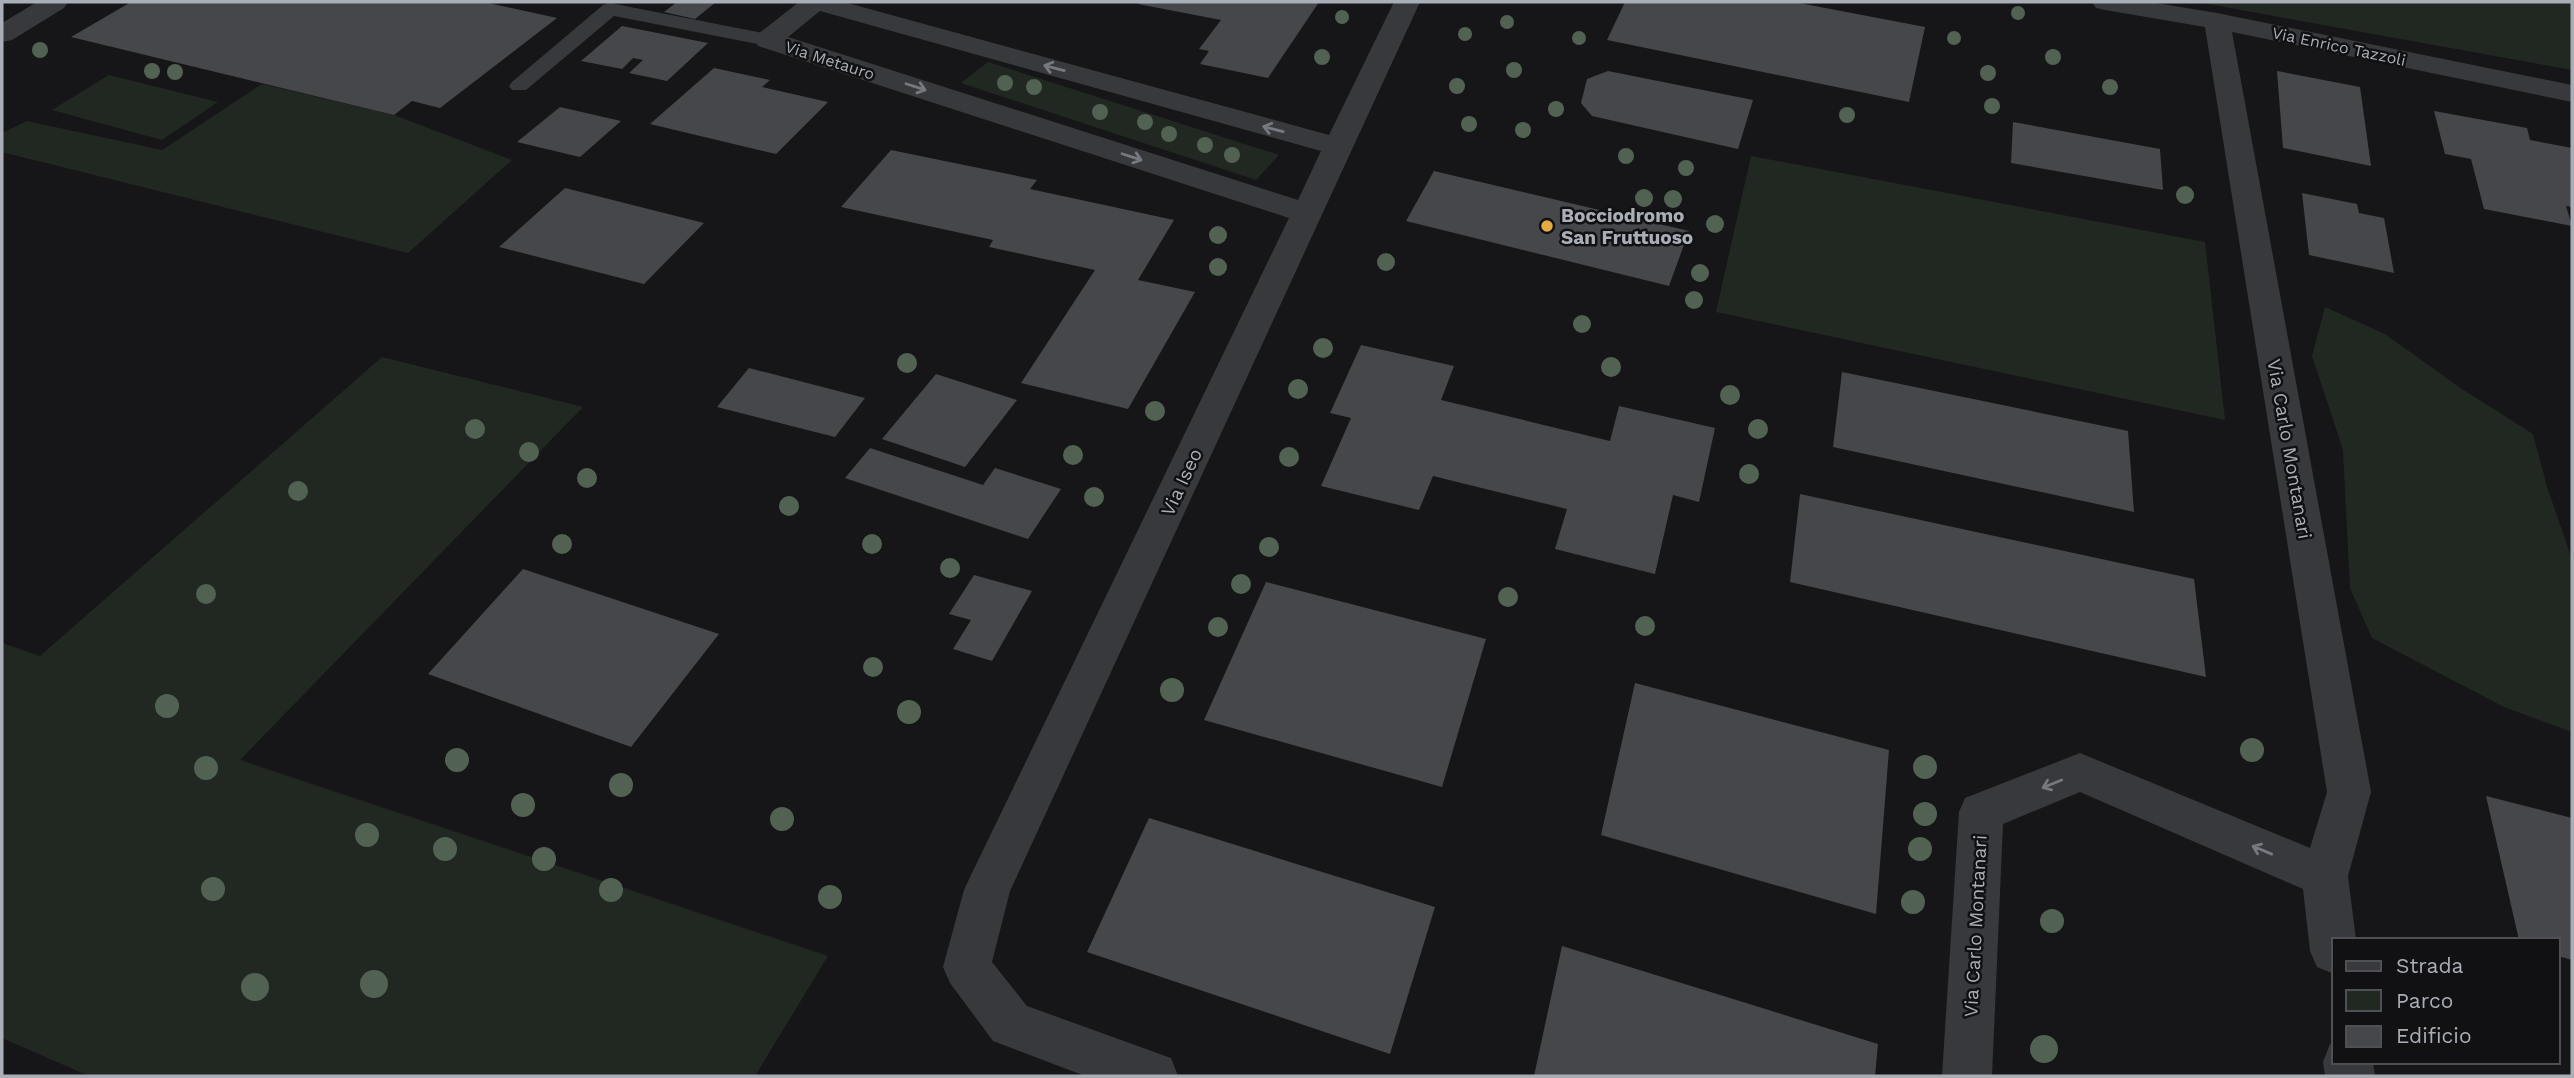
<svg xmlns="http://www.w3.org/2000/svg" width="2574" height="1078" viewBox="0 0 2574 1078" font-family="'Work Sans',sans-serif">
<rect width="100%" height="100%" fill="#161618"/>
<!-- green -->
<g fill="#212822">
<polygon points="2197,2 2572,2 2572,70"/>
<polygon points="988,62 1279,155 1256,180 961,83"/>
<polygon points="109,75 218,102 162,140 52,110"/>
<polygon points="262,84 394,115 512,160 408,253 2,152 2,133 27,121 162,150"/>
<polygon points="1751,156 2205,242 2225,420 1716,312"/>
<polygon points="2325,307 2385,334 2462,389 2533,434 2547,487 2572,559 2572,732 2504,707 2372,638 2350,588 2343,450 2312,356"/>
<polygon points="382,357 583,407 240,760 828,956 755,1076 89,1076 2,1038 2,643 40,656"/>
</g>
<!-- building -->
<g fill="#45474b">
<polygon points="131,2 484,2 557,18 440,108 412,101 394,115 71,37"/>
<polygon points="677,2 716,2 695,19 664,12"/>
<polygon points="1140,2 1319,2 1268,78 1200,64 1209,51 1199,49 1221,20 1138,4"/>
<polygon points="1625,2 1794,2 1925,27 1909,102 1607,40"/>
<polygon points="622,26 708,43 667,81 629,73 643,60 633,58 622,69 581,61"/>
<polygon points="714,68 770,80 762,87 828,102 776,154 650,124"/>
<polygon points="1608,71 1753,100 1738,149 1592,116 1581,103 1587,79"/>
<polygon points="2277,71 2360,87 2371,166 2283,148"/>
<polygon points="560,107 621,121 580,157 517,142"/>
<polygon points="2434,111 2527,128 2530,140 2572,148 2572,207 2566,206 2572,226 2484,209 2471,159 2445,154"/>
<polygon points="2013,122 2160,149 2163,190 2011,163"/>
<polygon points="891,150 1037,180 1030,189 1174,220 1138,280 1195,292 1128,409 1021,383 1095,270 989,247 993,240 841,207"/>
<polygon points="1434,171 1689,231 1669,286 1406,221"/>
<polygon points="565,188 704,223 644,284 499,247"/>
<polygon points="2302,193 2357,204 2359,213 2384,218 2394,273 2309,255"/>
<polygon points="1361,345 1454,366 1441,400 1610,441 1619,406 1715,428 1699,502 1673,495 1655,574 1555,549 1567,509 1433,476 1419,510 1321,486 1351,418 1330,413"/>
<polygon points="749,368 865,398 835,437 717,407"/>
<polygon points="1842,372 2128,431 2134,512 1833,447"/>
<polygon points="936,374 1017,400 965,467 882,439"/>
<polygon points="870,448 983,485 995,468 1061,489 1028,539 845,478"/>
<polygon points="1800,494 2194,579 2206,677 1790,582"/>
<polygon points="523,569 719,634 631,747 428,674"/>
<polygon points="974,575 1032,591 992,661 953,649 971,620 949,614"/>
<polygon points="1266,582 1486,639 1442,787 1204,720"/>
<polygon points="1635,683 1889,750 1876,914 1601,835"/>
<polygon points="2486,796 2572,818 2572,960 2558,956 2558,940 2519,940"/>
<polygon points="1149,818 1435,907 1390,1054 1087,952"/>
<polygon points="1562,946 1878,1044 1875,1076 1534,1076"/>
</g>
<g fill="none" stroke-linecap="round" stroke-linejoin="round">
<!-- service -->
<polygon fill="#38393d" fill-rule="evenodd" points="610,3 768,34 775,36 778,40 775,44 768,46 614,16 526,90 512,90 509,86 512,82 603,5"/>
<!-- minor -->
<g fill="#38393d" fill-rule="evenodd">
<polygon points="37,2 68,2 64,8 12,40 2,42 2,23"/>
<path d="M799 2H844L1329 135 1394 2H1420L1010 891 992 962 1027 1006 1171 1058 1178 1076H1085L993 1041 950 983 943 967 964 890 971 875 1289 218 758 46 754 40 758 34ZM820 11 1321 151 1298 200 788 37Z"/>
<polygon points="2092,2 2150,2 2217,13 2572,85 2572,102 2232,32 2371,792 2348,876 2356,940 2334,940 2334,974 2317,967 2310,951 2303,889 2080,792 2003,824 1992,1076 1942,1076 1959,812 1965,798 2080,753 2310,848 2327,792 2205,27 2105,10 2096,8"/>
<polygon points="2334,1043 2334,1062 2373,1062 2375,1076 2325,1076 2323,1062 2330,1044"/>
</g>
</g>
<!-- trees -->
<g fill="#516253">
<circle cx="2018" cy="13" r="7"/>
<circle cx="1342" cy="17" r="7"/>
<circle cx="1507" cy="22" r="7"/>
<circle cx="1465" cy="34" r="7"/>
<circle cx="1579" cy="38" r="7"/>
<circle cx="1954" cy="38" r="7"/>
<circle cx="40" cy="50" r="8"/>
<circle cx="1322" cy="57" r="8"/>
<circle cx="2053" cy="57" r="8"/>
<circle cx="1514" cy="70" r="8"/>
<circle cx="152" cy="71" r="8"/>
<circle cx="175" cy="72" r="8"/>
<circle cx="1988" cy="73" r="8"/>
<circle cx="1005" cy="83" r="8"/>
<circle cx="1457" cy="86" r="8"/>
<circle cx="1034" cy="87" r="8"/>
<circle cx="2110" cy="87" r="8"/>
<circle cx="1992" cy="106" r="8"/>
<circle cx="1556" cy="109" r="8"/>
<circle cx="1100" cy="112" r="8"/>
<circle cx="1847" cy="115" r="8"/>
<circle cx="1145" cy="122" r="8"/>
<circle cx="1469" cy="124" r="8"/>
<circle cx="1523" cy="130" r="8"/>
<circle cx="1169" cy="134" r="8"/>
<circle cx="1205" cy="145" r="8"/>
<circle cx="1232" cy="155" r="8"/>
<circle cx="1626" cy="156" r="8"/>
<circle cx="1686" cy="168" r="8"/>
<circle cx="2185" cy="195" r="9"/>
<circle cx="1644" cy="198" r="9"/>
<circle cx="1673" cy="199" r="9"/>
<circle cx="1715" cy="224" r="9"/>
<circle cx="1218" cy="235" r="9"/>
<circle cx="1386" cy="262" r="9"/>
<circle cx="1218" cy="267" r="9"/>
<circle cx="1700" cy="273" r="9"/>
<circle cx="1694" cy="300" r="9"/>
<circle cx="1582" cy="324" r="9"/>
<circle cx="1323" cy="348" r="10"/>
<circle cx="907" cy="363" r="10"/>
<circle cx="1611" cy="367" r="10"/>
<circle cx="1298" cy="389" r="10"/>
<circle cx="1730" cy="395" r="10"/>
<circle cx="1155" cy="411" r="10"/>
<circle cx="475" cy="429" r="10"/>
<circle cx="1758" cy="429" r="10"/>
<circle cx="529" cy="452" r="10"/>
<circle cx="1073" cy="455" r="10"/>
<circle cx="1289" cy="457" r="10"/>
<circle cx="1749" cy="474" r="10"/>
<circle cx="587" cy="478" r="10"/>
<circle cx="298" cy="491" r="10"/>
<circle cx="1094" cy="497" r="10"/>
<circle cx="789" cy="506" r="10"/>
<circle cx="562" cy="544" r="10"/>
<circle cx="872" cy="544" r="10"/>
<circle cx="1269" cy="547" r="10"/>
<circle cx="950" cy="568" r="10"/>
<circle cx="1241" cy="584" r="10"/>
<circle cx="206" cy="594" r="10"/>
<circle cx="1508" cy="597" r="10"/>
<circle cx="1645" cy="626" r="10"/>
<circle cx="1218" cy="627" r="10"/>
<circle cx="873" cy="667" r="10"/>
<circle cx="1172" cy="690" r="12"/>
<circle cx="167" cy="706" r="12"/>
<circle cx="909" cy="712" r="12"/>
<circle cx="2252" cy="750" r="12"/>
<circle cx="457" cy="760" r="12"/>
<circle cx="1925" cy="767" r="12"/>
<circle cx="206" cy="768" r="12"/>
<circle cx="621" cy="785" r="12"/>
<circle cx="523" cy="805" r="12"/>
<circle cx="1925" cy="814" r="12"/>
<circle cx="782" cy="819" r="12"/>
<circle cx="367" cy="835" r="12"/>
<circle cx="445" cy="849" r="12"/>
<circle cx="1920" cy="849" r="12"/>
<circle cx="544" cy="859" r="12"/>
<circle cx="213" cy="889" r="12"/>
<circle cx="611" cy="890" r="12"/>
<circle cx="830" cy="897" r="12"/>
<circle cx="1913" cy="902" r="12"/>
<circle cx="2052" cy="921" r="12"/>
<circle cx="374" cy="984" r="14"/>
<circle cx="255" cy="987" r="14"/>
<circle cx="2044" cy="1049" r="14"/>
</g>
<!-- one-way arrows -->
<defs><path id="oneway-shaft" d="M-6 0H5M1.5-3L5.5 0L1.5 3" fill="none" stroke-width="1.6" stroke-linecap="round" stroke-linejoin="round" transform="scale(1.75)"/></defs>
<g stroke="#777980">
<use href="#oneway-shaft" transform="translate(1054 68) rotate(-165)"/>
<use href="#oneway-shaft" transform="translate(916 87) rotate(18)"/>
<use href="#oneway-shaft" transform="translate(1273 129) rotate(-165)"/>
<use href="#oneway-shaft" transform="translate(1132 157) rotate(18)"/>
<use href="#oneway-shaft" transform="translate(2052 784) rotate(158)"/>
<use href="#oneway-shaft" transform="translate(2262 850) rotate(-157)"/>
</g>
<!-- markers -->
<circle fill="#e3ab44" stroke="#111113" stroke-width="2.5" cx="1547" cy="226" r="7"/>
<g text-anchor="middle" stroke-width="5" stroke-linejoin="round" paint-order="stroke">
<!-- far-street labels -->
<g font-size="16" fill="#aaaeb7" stroke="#111113">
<text transform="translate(2339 46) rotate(12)" y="6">Via Enrico Tazzoli</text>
<text transform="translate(830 60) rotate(18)" y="6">Via Metauro</text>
</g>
<!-- poi labels -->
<g font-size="19" font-weight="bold" fill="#aaaeb7" stroke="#111113" text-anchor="start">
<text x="1561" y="222">Bocciodromo<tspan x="1561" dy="22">San Fruttuoso</tspan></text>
</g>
<!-- street labels -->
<g font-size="19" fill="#aaaeb7" stroke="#111113">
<text transform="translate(2290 449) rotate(80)" y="7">Via Carlo Montanari</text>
<text transform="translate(1181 482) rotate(-65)" y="7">Via Iseo</text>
<text transform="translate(1975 926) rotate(-87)" y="7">Via Carlo Montanari</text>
</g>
</g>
<!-- border -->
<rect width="2574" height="1078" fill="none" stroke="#aaaeb7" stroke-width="7"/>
<!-- legend -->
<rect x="2332" y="938" width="228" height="126" fill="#111113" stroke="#4e5055" stroke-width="2"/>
<rect x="2346" y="961" width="35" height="10" fill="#38393d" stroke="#4e5055" stroke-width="2"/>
<text x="2396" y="973" font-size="21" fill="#aaaeb7">Strada</text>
<rect x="2346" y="990" width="35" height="21" fill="#212822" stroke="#4e5055" stroke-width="2"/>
<text x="2396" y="1008" font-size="21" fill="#aaaeb7">Parco</text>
<rect x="2346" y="1026" width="35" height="21" fill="#45474b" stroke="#4e5055" stroke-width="2"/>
<text x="2396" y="1043" font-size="21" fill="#aaaeb7">Edificio</text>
</svg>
